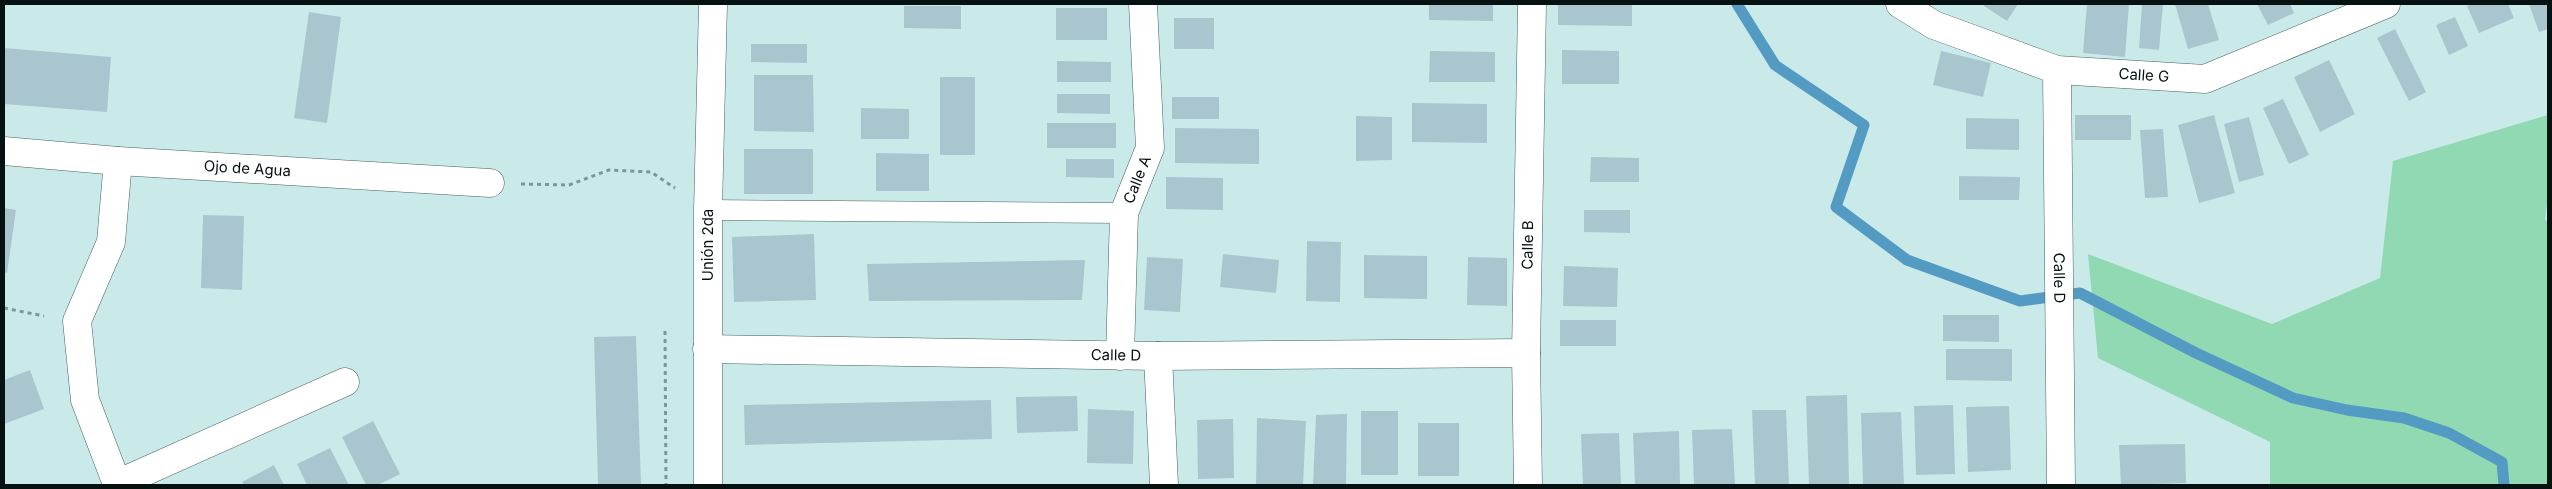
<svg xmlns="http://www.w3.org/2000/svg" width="2552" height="489" viewBox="0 0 2552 489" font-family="Inter,sans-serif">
<rect width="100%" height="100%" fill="#caeaea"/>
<!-- green -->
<polygon fill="#91d9b2" points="2548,115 2548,197 2545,219 2548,223 2548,485 2270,485 2270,442 2098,358 2088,254 2272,324 2380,278 2393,161"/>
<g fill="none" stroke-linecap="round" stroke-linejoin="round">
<!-- stream -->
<polyline stroke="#549bc3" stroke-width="11" points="1737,4 1775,65 1864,125 1836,207 1907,260 2020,301 2080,293 2196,353 2293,398 2347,410 2404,418 2449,433 2502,462 2504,485"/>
</g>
<!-- building -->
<g fill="#a9c6ce">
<polygon points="1429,4 1493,4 1493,21 1429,20"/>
<polygon points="1558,4 1632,4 1632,26 1558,25"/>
<polygon points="1985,4 2018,4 2007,21 1984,6"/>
<polygon points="2087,4 2129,4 2125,57 2083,53"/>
<polygon points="2142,4 2163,4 2159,50 2139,48"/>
<polygon points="2175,4 2208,4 2219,40 2188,49"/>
<polygon points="2257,4 2290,4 2294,13 2268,25"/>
<polygon points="2473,4 2508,4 2514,18 2479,33 2467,6"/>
<polygon points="2529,4 2548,4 2548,29 2539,32"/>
<polygon points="904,6 961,6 961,29 904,28"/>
<rect x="1056" y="8" width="51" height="32"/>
<polygon points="309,12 341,17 327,123 294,118"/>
<polygon points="2455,17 2468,46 2449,55 2436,25"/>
<rect x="1174" y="18" width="40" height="31"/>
<polygon points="2395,29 2426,92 2409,101 2377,38"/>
<polygon points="751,44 807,44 807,63 751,62"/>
<polygon points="4,48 111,57 107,112 4,104"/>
<polygon points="1562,50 1619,51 1619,84 1562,84"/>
<polygon points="1430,51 1495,52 1495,82 1429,82"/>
<polygon points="1941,51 1991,63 1983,97 1933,85"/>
<polygon points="2329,60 2355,114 2320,132 2294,77"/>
<polygon points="1057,61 1111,62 1111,82 1057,82"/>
<polygon points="754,75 813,75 814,132 754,131"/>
<rect x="940" y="77" width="35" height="78"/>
<polygon points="1057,94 1110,94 1110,114 1057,113"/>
<rect x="1172" y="97" width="47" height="22"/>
<polygon points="2283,99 2309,155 2289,164 2263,108"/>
<polygon points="1412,103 1487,104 1487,143 1412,142"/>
<polygon points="861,108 909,109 909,139 861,139"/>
<rect x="2075" y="115" width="56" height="25"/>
<polygon points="2214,115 2235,193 2199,203 2178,125"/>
<polygon points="1356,116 1392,117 1392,160 1356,161"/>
<polygon points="2249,117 2264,175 2239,182 2224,124"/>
<polygon points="1966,118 2019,119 2019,150 1966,149"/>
<rect x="1047" y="123" width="69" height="25"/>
<polygon points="1175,128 1259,129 1259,164 1175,163"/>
<polygon points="2163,129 2168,197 2145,198 2140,130"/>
<rect x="744" y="149" width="69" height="45"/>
<polygon points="876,153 929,154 929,191 876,191"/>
<polygon points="1591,157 1639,158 1639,182 1590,182"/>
<polygon points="1066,159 1114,159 1114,178 1066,177"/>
<polygon points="1959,176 2020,177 2019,200 1959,200"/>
<polygon points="1166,177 1223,178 1223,210 1166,209"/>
<polygon points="4,208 16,210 7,273 4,272"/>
<polygon points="1584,210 1630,210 1630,233 1584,232"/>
<polygon points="203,215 244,216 242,290 201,288"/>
<polygon points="814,234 816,300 734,302 732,237"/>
<polygon points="1307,241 1341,242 1340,302 1306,301"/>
<polygon points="1223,254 1279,260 1276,293 1220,287"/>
<polygon points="1364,255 1427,256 1427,299 1364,298"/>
<polygon points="1147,257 1183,259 1180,312 1144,310"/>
<polygon points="1468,257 1507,258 1507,306 1467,305"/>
<polygon points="1085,260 1082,300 869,301 867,264"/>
<polygon points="1564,266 1618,268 1617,307 1563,306"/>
<polygon points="1943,315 1999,315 1999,342 1943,341"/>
<rect x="1560" y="320" width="56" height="26"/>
<polygon points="636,336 641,485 598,485 594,337"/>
<polygon points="1946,349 2012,349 2012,381 1946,380"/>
<polygon points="30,370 44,409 4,424 4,380"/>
<polygon points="1847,395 1849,485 1809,485 1806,396"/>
<polygon points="1077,396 1078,431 1017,433 1016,397"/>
<polygon points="991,400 992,439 745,445 744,405"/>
<polygon points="1953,405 1955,474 1916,475 1914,406"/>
<polygon points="2009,406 2011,470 1968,472 1966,407"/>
<polygon points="1088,409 1134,411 1133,464 1087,463"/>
<polygon points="1752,410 1786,410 1789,485 1755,485"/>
<rect x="1361" y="411" width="37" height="64"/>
<polygon points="1901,412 1904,485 1863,485 1861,413"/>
<polygon points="1347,414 1346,485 1313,485 1316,415"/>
<polygon points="1257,418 1306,421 1303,485 1256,485"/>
<polygon points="1233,419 1234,478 1198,479 1197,420"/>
<polygon points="373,421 400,474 378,485 366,485 342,437"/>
<rect x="1418" y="423" width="41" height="53"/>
<polygon points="1732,429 1735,485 1694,485 1692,430"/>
<polygon points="1679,431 1680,485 1635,485 1633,433"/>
<polygon points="1619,433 1621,485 1583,485 1581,434"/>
<polygon points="2185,444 2186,483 2121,485 2119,445"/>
<polygon points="330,448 349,485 307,485 297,464"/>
<polygon points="274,465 284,485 244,485 242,482"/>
</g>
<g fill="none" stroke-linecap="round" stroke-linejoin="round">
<defs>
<polyline id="service" points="708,210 1124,213"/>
<g id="minor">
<path id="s1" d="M1900 4 1934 25 2057 70 2205 79 2386 4"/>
<path id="s2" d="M2057 70 2061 485"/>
<path id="s3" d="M4 151 118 161 490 183"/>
<polyline points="118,161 111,242 77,321 85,400 117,484 345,382"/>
<path id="s4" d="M707 349 1158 356 1526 353"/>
<path id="s5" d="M1120 356 1124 213 1150 148 1143 4"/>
<polyline points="1158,356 1164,485"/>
<path id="s6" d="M708 485V210L713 4"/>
<path id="s7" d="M1528 485 1526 353 1532 4"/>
</g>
</defs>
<!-- service casing -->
<use href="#service" stroke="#446061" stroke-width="21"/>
<!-- minor casing -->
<use href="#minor" stroke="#446061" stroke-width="29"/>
<!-- path -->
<g stroke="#7e9697" stroke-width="3" stroke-dasharray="4 4" stroke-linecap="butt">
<polyline points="521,184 569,185 609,170 651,172 675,188"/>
<polyline points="4,308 44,316"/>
<polyline points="665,331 666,485"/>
</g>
<!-- service -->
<use href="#service" stroke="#fff" stroke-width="20"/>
<!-- minor -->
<use href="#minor" stroke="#fff" stroke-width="28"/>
</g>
<g text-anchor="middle" stroke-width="4.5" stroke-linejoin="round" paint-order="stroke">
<!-- street labels -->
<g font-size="15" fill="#061112" stroke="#caeaea">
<text dy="5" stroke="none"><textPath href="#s1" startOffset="258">Calle G</textPath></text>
<text dy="5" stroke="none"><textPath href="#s3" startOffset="244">Ojo de Agua</textPath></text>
<text dy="5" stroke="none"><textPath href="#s5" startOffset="179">Calle A</textPath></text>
<text dy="5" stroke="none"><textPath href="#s6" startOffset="240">Unión 2da</textPath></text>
<text dy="5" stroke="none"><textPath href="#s7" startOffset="240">Calle B</textPath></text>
<text dy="5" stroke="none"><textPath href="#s2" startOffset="208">Calle D</textPath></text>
<text dy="5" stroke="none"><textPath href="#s4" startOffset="409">Calle D</textPath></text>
</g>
</g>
<!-- border -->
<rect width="2552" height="489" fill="none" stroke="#061112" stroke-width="10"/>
</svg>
